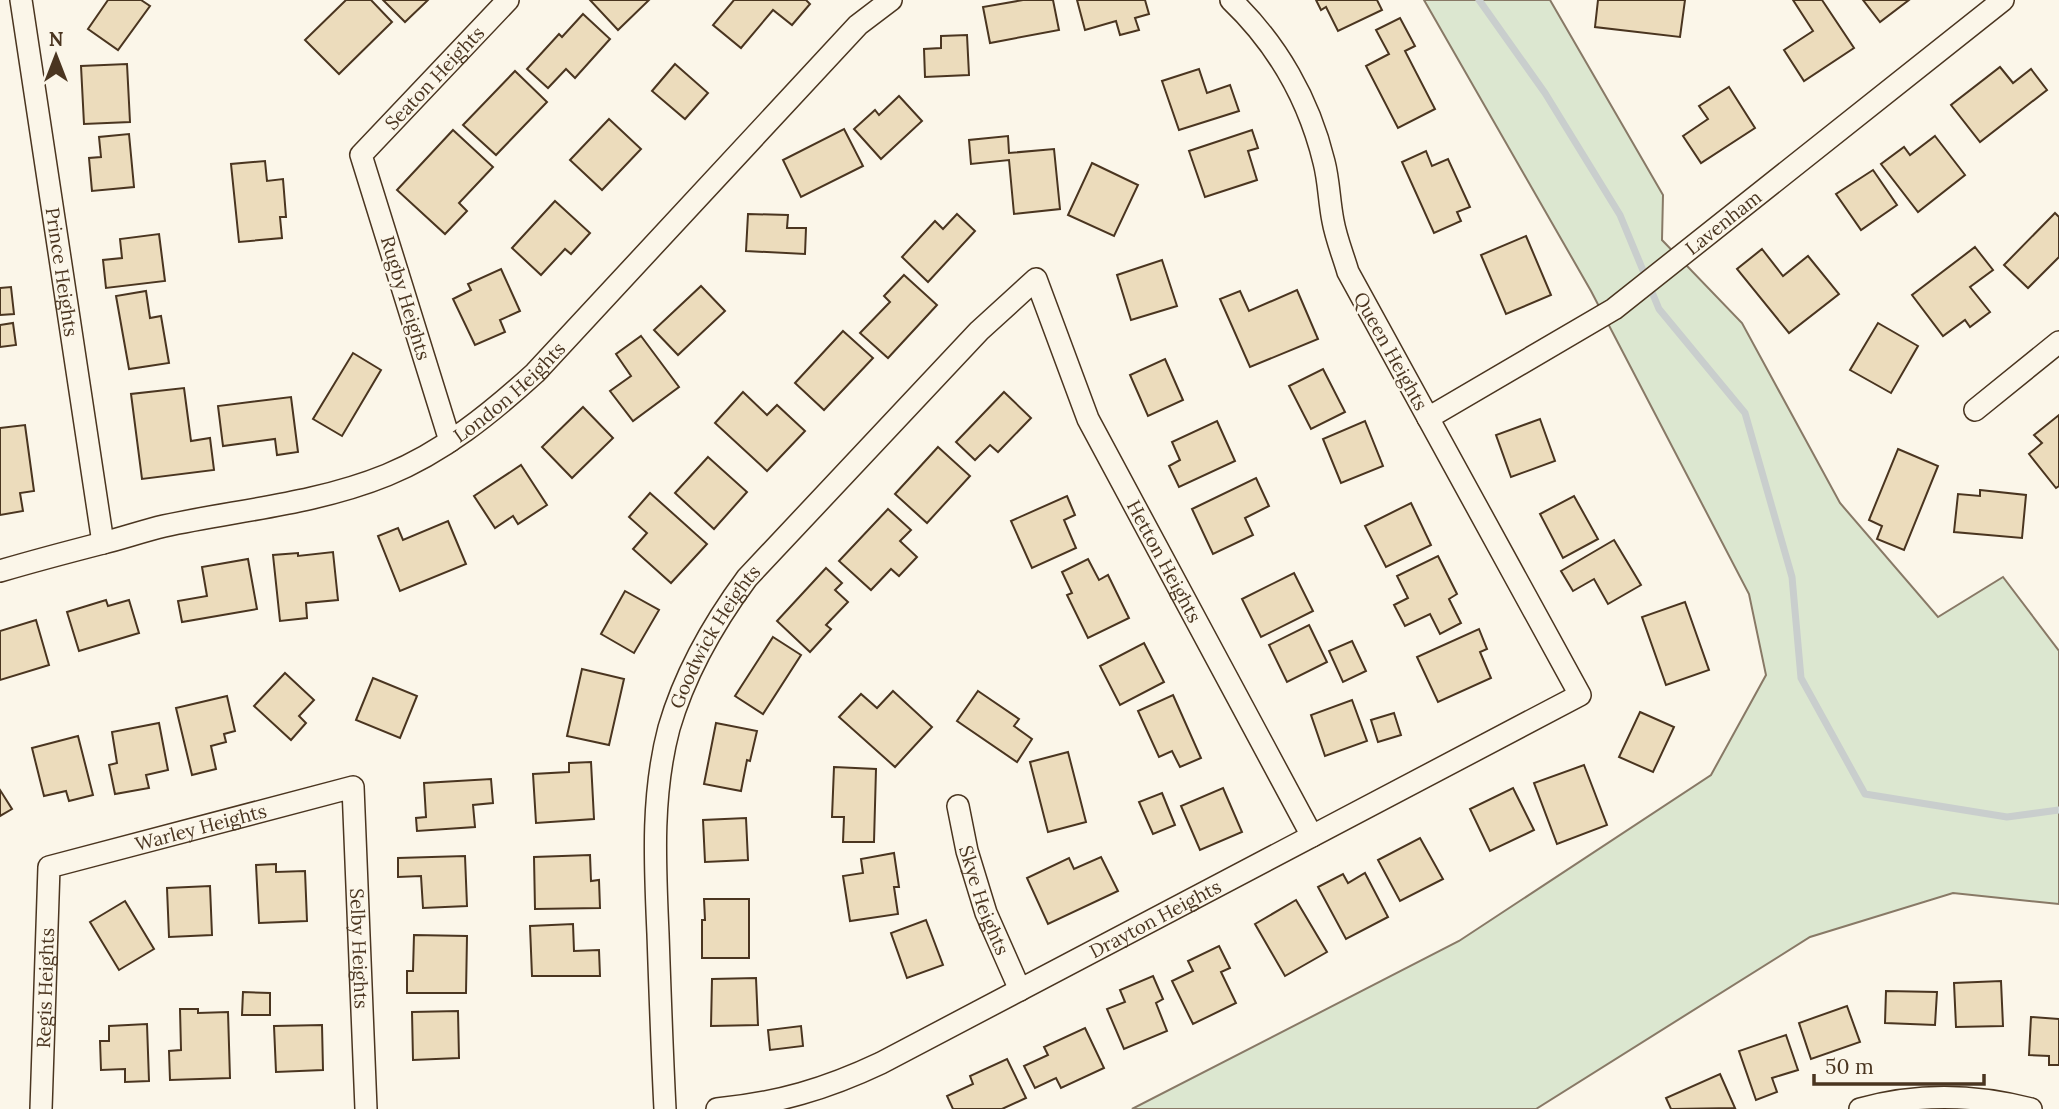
<svg xmlns="http://www.w3.org/2000/svg" width="2059" height="1109" viewBox="0 0 2059 1109" font-family="Lora,serif">
<rect width="100%" height="100%" fill="#fbf6e9"/>
<!-- green -->
<polygon fill="#dce7d0" stroke="#887966" stroke-width="2" points="1424,0 1550,0 1663,195 1662,240 1742,323 1840,503 1938,617 2003,577 2059,651 2059,904 1953,893 1810,937 1536,1109 1132,1109 1459,941 1711,775 1766,675 1749,594 1591,291"/>
<g fill="none" stroke-linecap="round" stroke-linejoin="round">
<!-- stream -->
<polyline stroke="#c9cecd" stroke-width="7" points="1479,0 1545,93 1620,215 1659,309 1745,413 1792,577 1801,678 1865,794 2007,817 2059,810"/>
</g>
<!-- building -->
<g fill="#ecdcbc" stroke="#4a3520" stroke-width="2">
<polygon points="108,0 141,0 150,6 118,50 88,29"/>
<polygon points="346,0 371,0 392,22 339,74 305,40"/>
<polygon points="383,0 428,0 405,22"/>
<polygon points="590,0 649,0 618,30"/>
<polygon points="734,0 806,0 810,4 792,25 773,10 741,48 713,25"/>
<polygon points="1023,0 1053,0 1059,30 990,43 983,7"/>
<polygon points="1077,0 1145,0 1149,14 1135,18 1139,30 1120,35 1116,21 1085,30"/>
<polygon points="1316,0 1377,0 1382,10 1338,31 1326,7 1321,10"/>
<polygon points="1598,0 1685,0 1680,37 1595,27"/>
<polygon points="1793,0 1822,0 1854,48 1804,81 1784,50 1813,31"/>
<polygon points="1863,0 1909,0 1880,22"/>
<polygon points="583,14 610,39 575,78 566,69 548,88 527,69 559,34 562,37"/>
<polygon points="1400,18 1415,46 1405,51 1435,109 1398,128 1366,66 1389,54 1376,30"/>
<polygon points="967,35 969,75 925,77 924,49 941,48 941,36"/>
<polygon points="127,64 130,122 84,124 81,66"/>
<polygon points="675,64 708,93 685,119 652,91"/>
<polygon points="2000,67 2013,83 2031,69 2047,90 1980,142 1951,105"/>
<polygon points="1199,69 1207,93 1230,85 1239,111 1179,130 1162,81"/>
<polygon points="515,71 547,102 496,155 463,125"/>
<polygon points="1729,87 1755,128 1701,163 1683,136 1708,119 1699,106"/>
<polygon points="899,96 922,121 881,159 854,129 875,110 879,115"/>
<polygon points="609,119 641,149 602,190 570,160"/>
<polygon points="844,129 863,166 801,197 783,160"/>
<polygon points="453,130 493,167 459,203 467,211 445,234 397,190"/>
<polygon points="1252,130 1258,148 1248,151 1257,180 1205,197 1189,151"/>
<polygon points="129,134 134,187 92,191 89,158 101,157 99,137"/>
<polygon points="1008,136 1009,153 1054,149 1060,209 1014,214 1009,160 971,164 969,140"/>
<polygon points="1935,136 1965,175 1918,212 1881,164 1904,147 1910,155"/>
<polygon points="1426,151 1432,166 1448,159 1470,207 1457,212 1461,221 1434,233 1402,162"/>
<polygon points="265,161 267,181 283,179 286,217 280,217 282,238 239,242 231,164"/>
<polygon points="1092,163 1138,185 1114,236 1068,215"/>
<polygon points="1873,170 1897,205 1861,230 1836,194"/>
<polygon points="555,201 590,233 571,254 565,249 541,275 512,248"/>
<polygon points="2055,213 2059,217 2059,257 2028,288 2004,265"/>
<polygon points="748,214 788,215 787,228 806,228 805,254 746,251"/>
<polygon points="957,214 975,231 928,282 902,257 935,221 943,229"/>
<polygon points="159,234 165,281 106,288 103,260 122,258 120,239"/>
<polygon points="1526,236 1551,295 1506,314 1481,255"/>
<polygon points="1975,247 1993,270 1970,287 1990,312 1970,327 1965,320 1943,336 1912,295"/>
<polygon points="1762,249 1783,276 1808,256 1839,294 1789,333 1737,269"/>
<polygon points="1162,260 1177,306 1131,320 1117,275"/>
<polygon points="501,269 520,311 500,320 505,332 475,345 453,299 471,290 468,284"/>
<polygon points="904,275 937,305 888,358 860,333 890,302 884,296"/>
<polygon points="701,286 725,311 678,355 654,330"/>
<polygon points="11,287 14,314 0,315 0,288"/>
<polygon points="1297,290 1318,339 1250,367 1220,299 1240,291 1249,311"/>
<polygon points="146,291 150,318 161,316 169,363 129,369 116,296"/>
<polygon points="13,323 16,345 0,347 0,325"/>
<polygon points="1878,323 1918,346 1891,393 1850,370"/>
<polygon points="843,331 873,358 824,410 795,383"/>
<polygon points="641,336 679,387 633,421 610,391 631,376 616,354"/>
<polygon points="353,353 381,370 342,436 313,419"/>
<polygon points="1165,359 1183,400 1148,416 1130,375"/>
<polygon points="1323,369 1345,412 1311,429 1289,386"/>
<polygon points="184,388 191,441 210,438 214,470 142,479 131,394"/>
<polygon points="743,392 767,415 777,405 805,431 767,471 715,423"/>
<polygon points="1004,392 1031,418 998,452 990,445 975,460 956,442"/>
<polygon points="291,397 298,452 277,455 275,439 223,446 218,406"/>
<polygon points="583,407 613,438 572,478 542,447"/>
<polygon points="2059,415 2059,486 2056,488 2029,454 2042,443 2034,435"/>
<polygon points="1540,419 1555,461 1511,477 1496,435"/>
<polygon points="1217,421 1235,461 1179,487 1169,466 1180,460 1172,442"/>
<polygon points="1365,421 1383,466 1341,483 1323,439"/>
<polygon points="25,425 34,491 20,493 23,511 0,515 0,428"/>
<polygon points="938,447 970,476 927,523 895,494"/>
<polygon points="1898,449 1938,466 1904,550 1877,539 1882,526 1869,520"/>
<polygon points="708,457 747,492 714,529 675,493"/>
<polygon points="521,465 547,505 518,524 513,516 495,528 474,496"/>
<polygon points="1256,478 1269,506 1245,518 1253,535 1213,554 1192,509"/>
<polygon points="1980,490 2026,495 2022,538 1954,532 1958,494 1980,496"/>
<polygon points="650,493 707,544 671,583 633,549 647,533 629,517"/>
<polygon points="1067,496 1075,515 1064,520 1076,548 1032,568 1011,521"/>
<polygon points="1574,496 1598,539 1563,558 1540,514"/>
<polygon points="1411,503 1431,545 1386,567 1365,526"/>
<polygon points="888,509 911,530 900,541 917,557 899,576 891,569 871,590 839,561"/>
<polygon points="448,521 466,564 400,591 378,536 398,528 403,540"/>
<polygon points="1614,540 1641,585 1608,604 1594,579 1573,591 1561,571"/>
<polygon points="333,552 338,600 306,603 307,618 280,621 273,555 298,553 298,556"/>
<polygon points="1438,556 1457,594 1449,599 1461,623 1440,634 1430,614 1405,626 1394,605 1408,598 1397,576"/>
<polygon points="248,559 257,609 182,622 178,601 207,596 202,567"/>
<polygon points="1088,559 1099,580 1108,575 1129,618 1088,638 1067,595 1072,593 1062,572"/>
<polygon points="826,568 842,583 835,590 848,602 826,625 831,629 810,652 777,621"/>
<polygon points="1294,573 1313,611 1261,637 1242,599"/>
<polygon points="625,591 659,610 634,653 601,634"/>
<polygon points="106,600 108,606 129,600 139,633 79,651 67,612"/>
<polygon points="1685,602 1709,670 1666,685 1642,617"/>
<polygon points="36,620 49,665 0,680 0,631"/>
<polygon points="1309,625 1327,662 1287,682 1269,645"/>
<polygon points="1479,629 1487,649 1480,652 1491,678 1438,702 1417,657"/>
<polygon points="773,637 801,655 763,714 735,696"/>
<polygon points="1352,641 1366,671 1343,682 1329,651"/>
<polygon points="1144,643 1164,682 1120,705 1100,666"/>
<polygon points="582,669 624,679 609,745 567,736"/>
<polygon points="285,673 314,700 299,716 306,723 291,740 254,706"/>
<polygon points="373,678 417,696 400,738 356,720"/>
<polygon points="893,691 932,727 895,767 839,717 861,694 877,708"/>
<polygon points="978,691 1019,719 1014,726 1032,739 1017,762 957,721"/>
<polygon points="1173,695 1201,758 1180,767 1172,751 1159,757 1138,711"/>
<polygon points="227,696 235,731 224,734 226,742 211,746 216,769 192,775 176,708"/>
<polygon points="1352,700 1367,741 1325,756 1311,715"/>
<polygon points="1640,712 1674,727 1653,772 1619,757"/>
<polygon points="1394,713 1401,735 1378,742 1371,720"/>
<polygon points="159,723 168,770 146,775 149,788 115,794 109,765 117,763 112,732"/>
<polygon points="716,723 757,731 750,761 747,760 741,791 704,784"/>
<polygon points="78,736 93,795 69,801 66,791 44,796 32,748"/>
<polygon points="1068,752 1086,822 1048,832 1030,762"/>
<polygon points="591,762 594,819 536,823 533,774 569,772 569,763"/>
<polygon points="1584,765 1607,825 1557,844 1534,783"/>
<polygon points="834,767 876,769 874,842 843,842 844,817 832,817"/>
<polygon points="491,779 493,803 473,805 475,827 417,831 416,818 426,817 424,783"/>
<polygon points="1223,788 1242,832 1200,850 1181,806"/>
<polygon points="1513,788 1534,830 1490,851 1470,809"/>
<polygon points="0,790 12,809 0,816"/>
<polygon points="1162,793 1175,825 1153,834 1139,802"/>
<polygon points="746,818 748,860 705,862 703,820"/>
<polygon points="1420,838 1443,879 1400,901 1378,860"/>
<polygon points="894,853 899,887 894,887 898,914 850,921 843,876 863,873 861,859"/>
<polygon points="590,855 591,881 599,880 600,908 535,909 534,857"/>
<polygon points="465,856 467,906 423,908 421,876 398,877 398,858"/>
<polygon points="1101,857 1118,891 1048,924 1027,878 1069,858 1074,869"/>
<polygon points="276,864 276,872 305,871 307,921 259,923 256,865"/>
<polygon points="1365,873 1388,917 1346,939 1318,887 1343,874 1348,883"/>
<polygon points="210,886 212,935 169,937 167,888"/>
<polygon points="704,899 749,899 749,958 702,958 702,920 705,920"/>
<polygon points="1296,900 1327,952 1285,976 1255,924"/>
<polygon points="125,901 154,949 119,970 90,922"/>
<polygon points="926,920 943,965 907,978 891,933"/>
<polygon points="573,924 574,951 599,950 600,976 532,976 530,926"/>
<polygon points="414,935 467,936 466,993 407,993 407,971 413,971"/>
<polygon points="1219,946 1230,968 1221,972 1236,1003 1193,1024 1172,981 1193,971 1188,961"/>
<polygon points="1153,976 1163,999 1156,1003 1167,1031 1124,1049 1107,1009 1125,1002 1120,990"/>
<polygon points="756,978 758,1025 711,1026 712,979"/>
<polygon points="2001,981 2003,1026 1956,1027 1954,983"/>
<polygon points="1886,991 1937,992 1935,1025 1885,1023"/>
<polygon points="243,992 270,993 270,1015 242,1015"/>
<polygon points="1847,1006 1860,1042 1811,1059 1799,1023"/>
<polygon points="180,1009 198,1009 198,1013 228,1012 230,1078 170,1080 169,1051 181,1050"/>
<polygon points="458,1011 459,1058 413,1060 412,1012"/>
<polygon points="2031,1017 2059,1019 2059,1065 2049,1065 2049,1056 2029,1055"/>
<polygon points="147,1024 149,1081 125,1082 125,1069 101,1070 100,1041 109,1041 109,1026"/>
<polygon points="322,1025 323,1070 276,1072 274,1026"/>
<polygon points="801,1026 803,1046 770,1050 768,1030"/>
<polygon points="1085,1028 1104,1068 1061,1088 1056,1078 1035,1088 1024,1066 1048,1055 1044,1047"/>
<polygon points="1786,1035 1798,1070 1772,1078 1777,1092 1756,1100 1739,1051"/>
<polygon points="1007,1059 1026,1098 1002,1109 953,1109 947,1096 973,1084 970,1076"/>
<polygon points="1720,1074 1735,1108 1671,1109 1666,1098"/>
</g>
<g fill="none" stroke-linecap="round" stroke-linejoin="round">
<defs>
<g id="minor">
<path id="s1" d="M21 0 103 543"/>
<polyline points="1975,410 2059,342"/>
<path id="s2" d="M1428 418 1614 309 2003 0"/>
<path id="s3" d="M450 441 361 155 508 0"/>
<path id="s4" d="M0 571C34 561 68 552 103 543 123 538 143 531 164 526 238 510 316 504 387 475 443 452 490 414 535 373L858 25 891 0"/>
<path id="s5" d="M958 806 967 851 986 913 1020 990"/>
<path id="s6" d="M41 1109 49 867 353 787 366 1109"/>
<path id="s7" d="M665 1109C662 1051 660 992 658 934 655 865 651 796 669 728 685 673 713 624 747 578L979 331 1036 279 1088 419 1312 836"/>
<path id="s8" d="M717 1109C778 1103 826 1089 881 1063L1580 695 1348 272C1343 255 1336 238 1333 221 1329 201 1329 181 1324 162 1309 100 1277 44 1231 0"/>
<path d="M1860 1109C1917 1093 1974 1094 2031 1109"/>
</g>
</defs>
<!-- minor casing -->
<use href="#minor" stroke="#4a3520" stroke-width="24"/>
<!-- minor -->
<use href="#minor" stroke="#fbf6e9" stroke-width="21"/>
</g>
<g text-anchor="middle" stroke-width="5" stroke-linejoin="round" paint-order="stroke">
<!-- street labels -->
<g font-size="19" fill="#4a3520" stroke="#fbf6e9">
<text dy="7" stroke="none"><textPath href="#s3" startOffset="406">Seaton Heights</textPath></text>
<text dy="7" stroke="none"><textPath href="#s2" startOffset="355">Lavenham</textPath></text>
<text dy="7" stroke="none"><textPath href="#s1" startOffset="275">Prince Heights</textPath></text>
<text transform="translate(406 298) rotate(73)" y="7">Rugby Heights</text>
<text transform="translate(1391 351) rotate(61)" y="7">Queen Heights</text>
<text dy="7" stroke="none"><textPath href="#s4" startOffset="548">London Heights</textPath></text>
<text dy="7" stroke="none"><textPath href="#s7" startOffset="1279">Hetton Heights</textPath></text>
<text dy="7" stroke="none"><textPath href="#s7" startOffset="485">Goodwick Heights</textPath></text>
<text dy="7" stroke="none"><textPath href="#s6" startOffset="399">Warley Heights</textPath></text>
<text dy="7" stroke="none"><textPath href="#s5" startOffset="98">Skye Heights</textPath></text>
<text dy="7" stroke="none"><textPath href="#s8" startOffset="481">Drayton Heights</textPath></text>
<text dy="7" stroke="none"><textPath href="#s6" startOffset="718">Selby Heights</textPath></text>
<text dy="7" stroke="none"><textPath href="#s6" startOffset="121">Regis Heights</textPath></text>
</g>
</g>
<!-- north arrow -->
<g transform="translate(56 56)" stroke="#fbf6e9" stroke-width="5" paint-order="stroke">
<path d="M0-5L12 26L0 18L-12 26Z" fill="#4a3520"/>
<text y="-10" font-size="19" font-weight="bold" text-anchor="middle" fill="#4a3520">N</text>
</g>
<!-- scale -->
<path d="M1814 1074v10h170v-10" fill="none" stroke="#4a3520" stroke-width="3.5"/>
<text x="1825" y="1074" font-size="21" fill="#4a3520" stroke="#fbf6e9" stroke-width="5" paint-order="stroke">50 m</text>
</svg>
